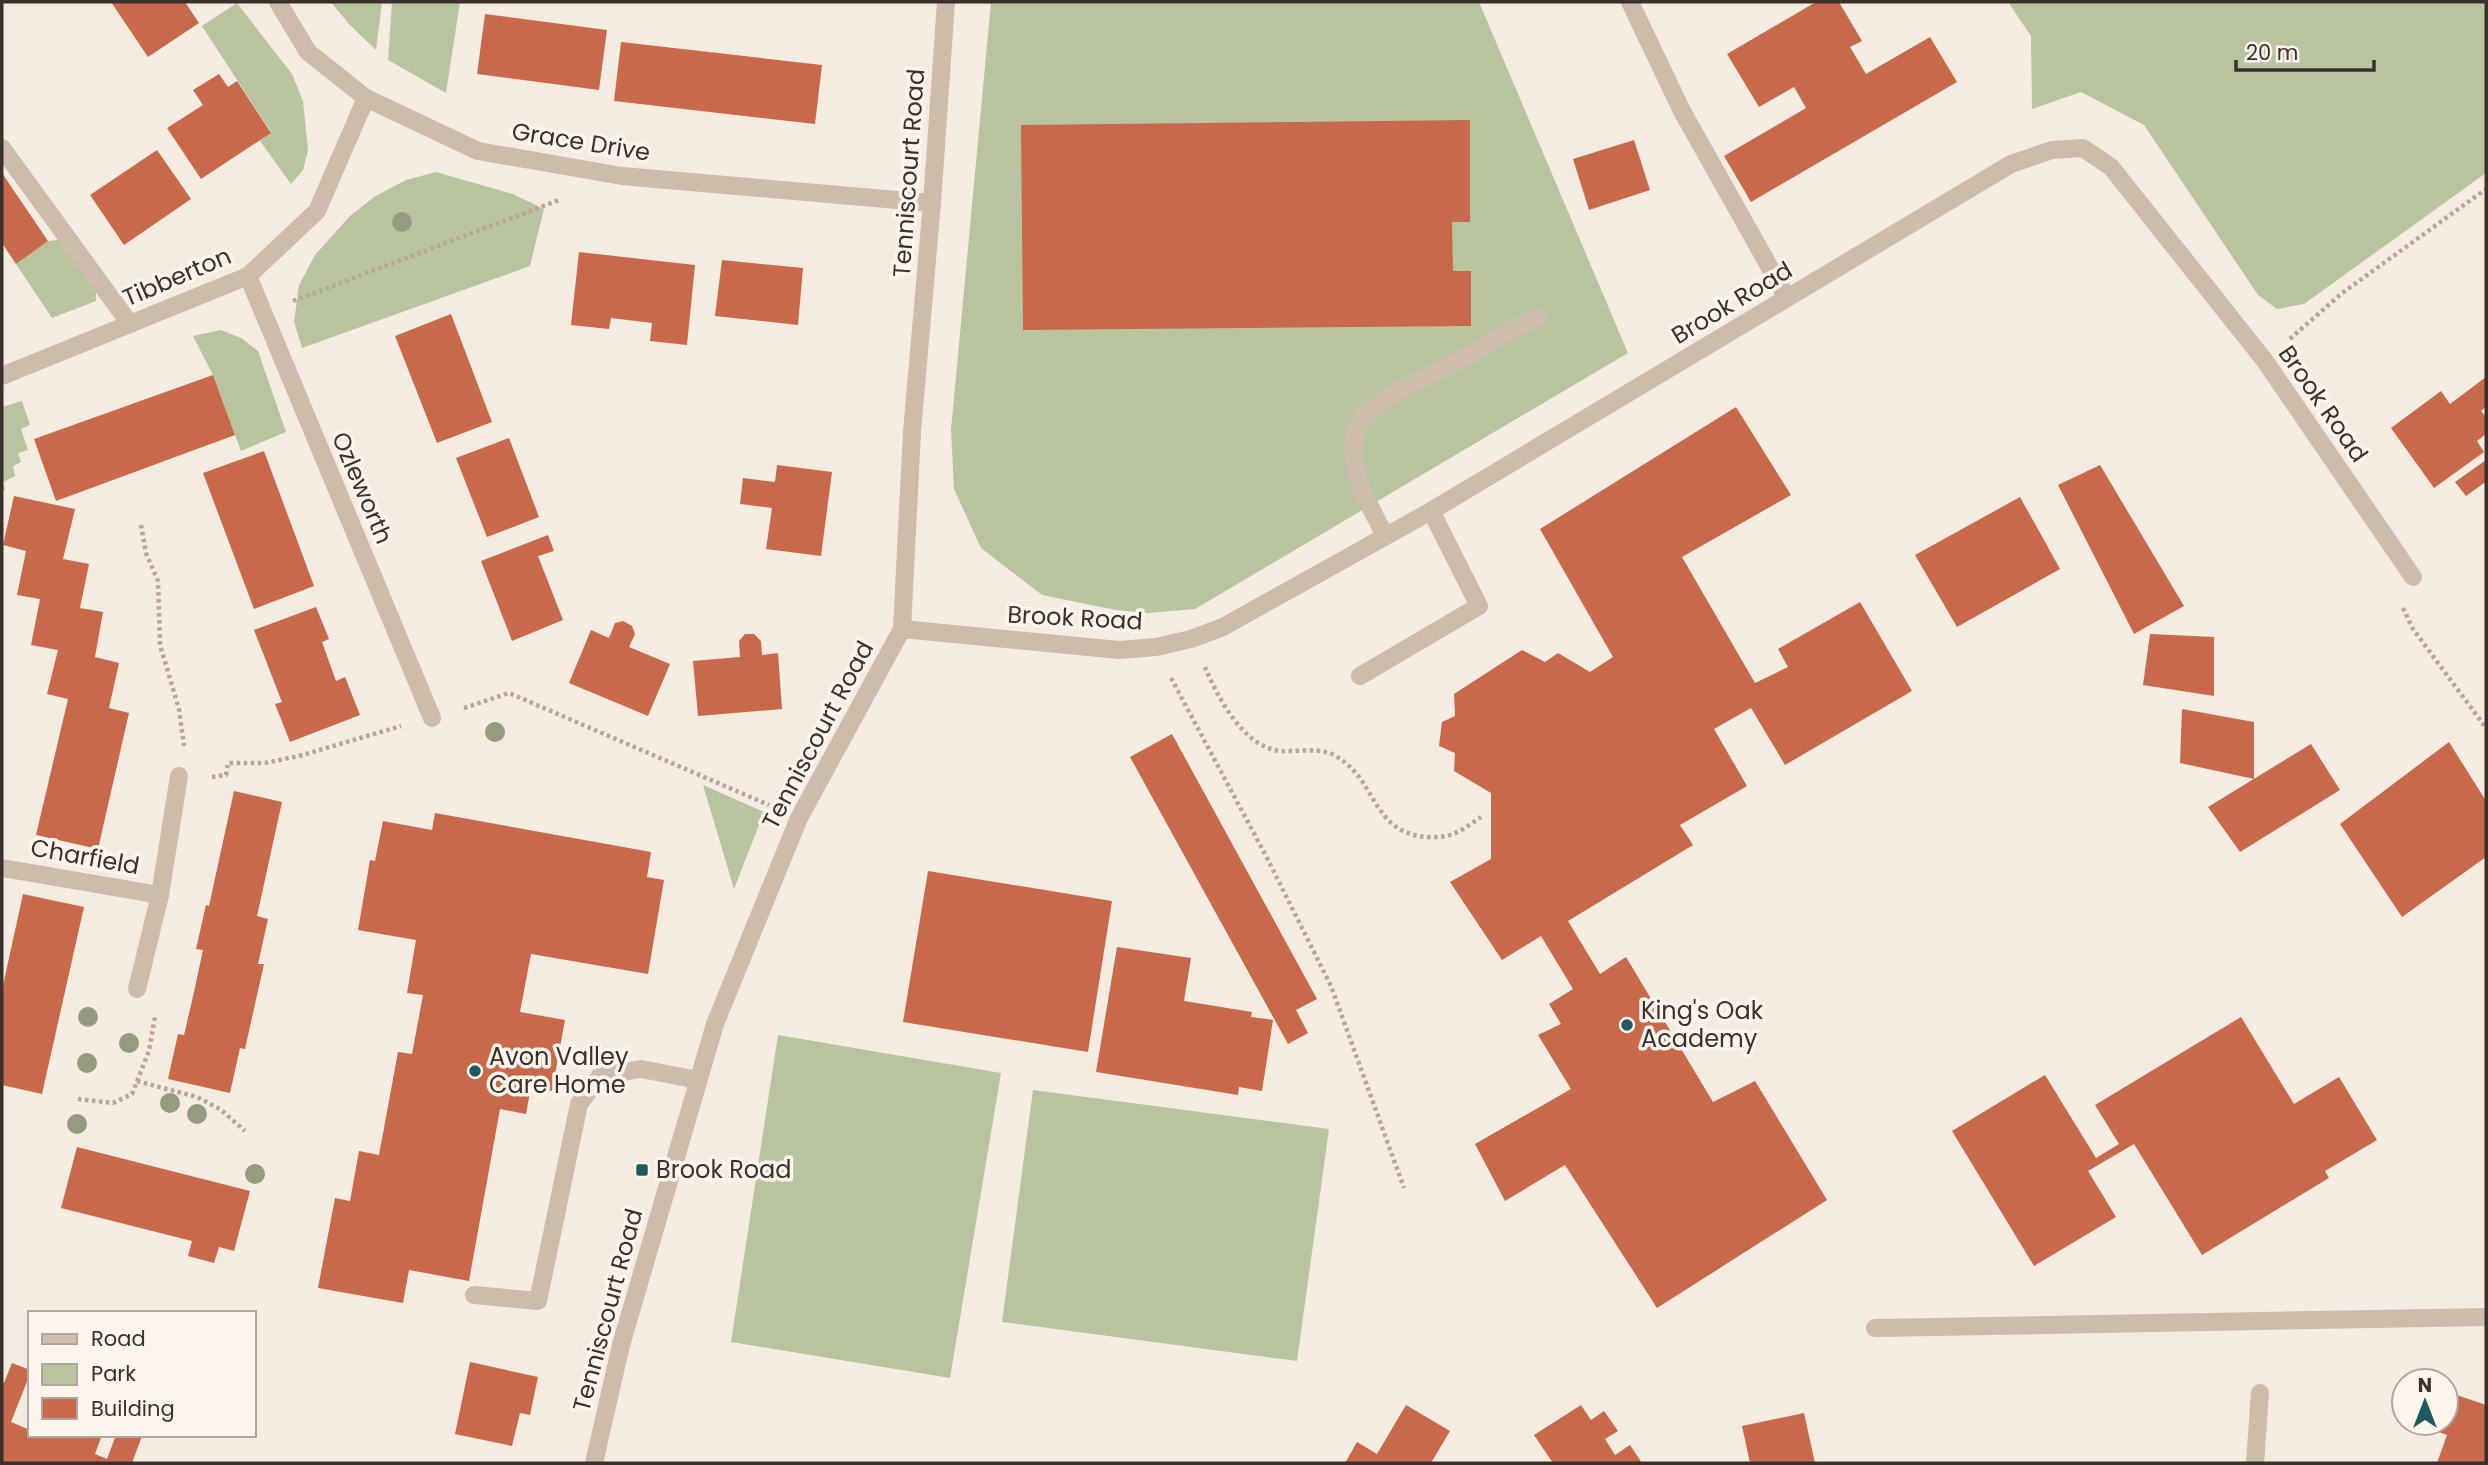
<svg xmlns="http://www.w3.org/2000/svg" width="2488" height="1465" viewBox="0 0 2488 1465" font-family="Poppins,sans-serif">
<rect width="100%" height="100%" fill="#f4ebe1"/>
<!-- green -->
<g fill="#b8c4a0">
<polygon points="331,2 382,2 376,50 349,24"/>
<polygon points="392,2 460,2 446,93 388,60"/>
<polygon points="991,2 1479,2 1628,353 1195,609 1148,613 1116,610 1042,595 981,548 954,489 951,430"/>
<polygon points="2008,2 2486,2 2486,173 2304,304 2277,309 2258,295 2144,125 2081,92 2032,109 2031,36"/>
<polygon points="237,3 292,74 303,101 308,150 303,170 291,184 260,141 271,132 202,26"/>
<polygon points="436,172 513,194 544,209 530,266 302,348 294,322 299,285 315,255 350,216 374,197 406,180"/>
<polygon points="64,239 96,287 96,301 52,318 16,264 48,241"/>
<polygon points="221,330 241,338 258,351 286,432 241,451 213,375 193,336"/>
<polygon points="22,401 30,425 21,429 28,450 18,453 21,462 13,466 15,476 3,482 5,490 2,490 2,407"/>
<polygon points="703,785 764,812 734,889"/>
<polygon points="778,1035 1001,1073 950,1378 731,1342"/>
<polygon points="1033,1090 1329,1129 1297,1361 1002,1322"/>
</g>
<!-- building -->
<g fill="#c8694b">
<polygon points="111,2 185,2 199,23 148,57"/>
<polygon points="1816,2 1839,2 1862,41 1850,47 1866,74 1930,37 1957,82 1751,202 1724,156 1806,108 1794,87 1759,107 1727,54"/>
<polygon points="485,14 607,30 599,90 477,74"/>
<polygon points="621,42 822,65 815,124 614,101"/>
<polygon points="219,74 228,87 237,81 271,133 201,179 167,128 203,105 193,90"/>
<polygon points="1470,120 1470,222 1452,222 1453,271 1471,271 1471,326 1023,330 1021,125"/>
<polygon points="1634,140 1650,190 1589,210 1573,159"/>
<polygon points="157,150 191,199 124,245 90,195"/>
<polygon points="2,173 48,241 16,264 2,243"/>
<polygon points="579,252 695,265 687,345 650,341 652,323 611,318 609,329 571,325"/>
<polygon points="722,260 803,268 798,325 715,316"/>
<polygon points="451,314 492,422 437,443 395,336"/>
<polygon points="213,375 235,435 56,501 34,439"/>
<polygon points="2486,377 2486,407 2481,411 2486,417 2486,434 2477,441 2484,452 2434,488 2391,428 2441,391 2450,404"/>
<polygon points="1736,407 1791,495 1682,557 1755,683 1788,667 1778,649 1860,602 1912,691 1785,765 1751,708 1714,729 1747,786 1680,825 1693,845 1568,921 1600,974 1626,957 1713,1102 1755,1081 1827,1200 1657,1308 1565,1165 1505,1201 1475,1144 1571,1089 1538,1035 1561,1024 1549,1004 1573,989 1541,936 1502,960 1450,882 1491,859 1491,793 1454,771 1455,753 1439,746 1442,722 1455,716 1454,694 1522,650 1545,662 1558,653 1590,672 1613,657 1540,529"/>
<polygon points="509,438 539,517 487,537 456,458"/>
<polygon points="264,451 314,586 254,609 203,473"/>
<polygon points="2486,460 2486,486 2484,483 2466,496 2455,482"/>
<polygon points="777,465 832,472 821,556 766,549 772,508 740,504 743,478 775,482"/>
<polygon points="2100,465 2184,606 2134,634 2058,485"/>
<polygon points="14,496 75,509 63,559 89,564 80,608 103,612 95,657 119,663 109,708 129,713 98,849 36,835 68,699 47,694 58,650 31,645 40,599 17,595 26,551 3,545"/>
<polygon points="2020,497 2060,569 1957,627 1915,555"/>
<polygon points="548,535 554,551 538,556 563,620 512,641 481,561"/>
<polygon points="316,607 329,639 322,642 336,681 345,677 360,715 290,742 275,704 282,702 254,630"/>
<polygon points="623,621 632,626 635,634 629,647 670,664 648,716 569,683 591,630 609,638 615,623"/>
<polygon points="745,634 754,634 761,641 762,655 778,653 782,709 698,716 693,661 740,657 739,641"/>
<polygon points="2150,634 2214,637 2214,696 2143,685"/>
<polygon points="2182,709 2254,722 2254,779 2180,763"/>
<polygon points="1172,734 1317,999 1296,1010 1308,1033 1288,1044 1130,757"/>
<polygon points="2449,742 2486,801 2486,857 2402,917 2340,824"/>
<polygon points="2311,744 2340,790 2240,852 2208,807"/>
<polygon points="234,791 282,802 257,916 268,919 258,964 264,964 245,1049 240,1048 230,1093 168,1079 178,1034 184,1035 194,992 203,950 196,949 206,905 209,906"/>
<polygon points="435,813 651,852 647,877 664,880 648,974 531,954 520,1012 565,1020 552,1091 531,1087 526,1114 500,1109 469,1281 409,1270 403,1303 318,1288 335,1198 350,1201 359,1151 379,1155 398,1052 412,1054 423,995 407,993 416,940 358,930 370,860 375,861 383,821 432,830"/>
<polygon points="928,871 1112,901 1088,1052 903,1022"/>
<polygon points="23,894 84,907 42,1094 2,1085 2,990"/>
<polygon points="1117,947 1191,958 1184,1001 1252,1012 1251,1017 1273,1020 1262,1091 1239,1087 1238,1095 1096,1072"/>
<polygon points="2241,1017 2294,1104 2339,1077 2377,1140 2325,1171 2329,1178 2202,1255 2134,1144 2088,1171 2116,1217 2034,1266 1952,1131 2045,1075 2096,1158 2119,1144 2095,1105"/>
<polygon points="77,1147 250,1191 234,1251 219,1247 214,1263 188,1256 192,1241 61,1208"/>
<polygon points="470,1362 538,1377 530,1415 520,1413 512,1446 455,1434"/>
<polygon points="12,1363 30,1370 30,1374 11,1422 30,1430 30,1435 102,1435 95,1454 107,1459 116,1435 140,1435 142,1436 132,1463 2,1463 2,1382 4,1383"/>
<polygon points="2448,1392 2486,1405 2486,1463 2437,1463 2447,1435 2434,1430 2436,1423 2446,1423 2446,1398"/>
<polygon points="1406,1405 1450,1431 1431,1463 1345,1463 1357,1442 1377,1454"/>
<polygon points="1581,1405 1591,1420 1604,1411 1618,1431 1605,1439 1615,1455 1630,1445 1642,1463 1553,1463 1534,1435"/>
<polygon points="1804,1413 1815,1463 1750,1463 1742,1426"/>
</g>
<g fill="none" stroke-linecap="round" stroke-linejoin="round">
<!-- path -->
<g stroke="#b9a596" stroke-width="4.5" stroke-dasharray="3.5 3.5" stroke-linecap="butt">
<polyline points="293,301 559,200"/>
<polyline points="2290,339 2341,294 2486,189"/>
<polyline points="141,525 146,553 158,581 160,645 179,709 184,746"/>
<polyline points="2403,608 2413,629 2486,728"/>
<path d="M1205 667C1218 698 1244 748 1281 751 1298 752 1318 747 1334 755 1365 773 1367 796 1388 820 1404 837 1432 841 1453 834 1463 830 1472 823 1481 817"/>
<polyline points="1171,678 1266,856 1331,986 1404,1188"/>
<polyline points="464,708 509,693 769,805"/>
<polyline points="212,777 226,775 228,763 265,763 299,756 401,726"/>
<polyline points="137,1081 197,1097 220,1109 245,1131"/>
<polyline points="78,1099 113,1103 132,1094 149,1051 155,1017"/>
</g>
<!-- minor -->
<g stroke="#cdbbac" stroke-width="18">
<polyline points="278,2 308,52 366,98 478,151 622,176 932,203"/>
<polyline points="1630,2 1682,111 1787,298"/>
<polyline points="2,148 130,324"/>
<polyline points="248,276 432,718"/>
<polyline points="2,376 248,276 317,211 366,98"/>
<path d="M1385 536C1368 501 1339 459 1361 420 1364 414 1371 409 1376 404L1538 317"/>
<polyline points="902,629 1119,650 1156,647 1191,639 1223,627 1431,511 2011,164 2052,150 2083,148 2111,167 2265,361 2413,577"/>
<polyline points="1360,676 1479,606 1431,511"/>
<polyline points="2,868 160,895"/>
<polyline points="137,989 160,895 179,776"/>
<polyline points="474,1295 538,1301 579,1104 600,1076 641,1069 698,1080"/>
<polyline points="1875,1328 2486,1317"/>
<polyline points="594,1463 621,1345 715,1024 799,818 902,629 912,432 932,203 946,2"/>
<polyline points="2255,1463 2260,1393"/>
</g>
</g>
<!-- trees -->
<g fill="#969b7f">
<circle cx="402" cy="222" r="10"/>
<circle cx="495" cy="732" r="10"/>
<circle cx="88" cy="1017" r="10"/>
<circle cx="129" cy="1043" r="10"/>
<circle cx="87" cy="1063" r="10"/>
<circle cx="170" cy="1103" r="10"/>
<circle cx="197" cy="1114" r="10"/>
<circle cx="77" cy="1124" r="10"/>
<circle cx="255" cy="1174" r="10"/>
</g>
<!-- markers -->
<g fill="#1f5a5e" stroke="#fbf5ee" stroke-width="2.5">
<circle cx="1627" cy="1025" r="7"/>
<circle cx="475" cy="1071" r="7"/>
<rect x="635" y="1163" width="14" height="14" rx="3.5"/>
</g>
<g text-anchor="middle" stroke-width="7" stroke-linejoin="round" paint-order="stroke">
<!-- street labels -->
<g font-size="24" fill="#3b302b" stroke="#fbf5ee">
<text transform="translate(581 142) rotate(9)" y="8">Grace Drive</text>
<text transform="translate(909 173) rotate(-86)" y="8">Tenniscourt Road</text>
<text transform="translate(177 277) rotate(-23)" y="8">Tibberton</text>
<text transform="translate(1732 303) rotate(-31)" y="8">Brook Road</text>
<text transform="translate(2323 404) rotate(55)" y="8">Brook Road</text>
<text transform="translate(362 488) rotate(67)" y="8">Ozleworth</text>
<text transform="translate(1075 618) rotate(3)" y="8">Brook Road</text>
<text transform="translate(818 735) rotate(-62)" y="8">Tenniscourt Road</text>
<text transform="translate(85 857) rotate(10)" y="8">Charfield</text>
<text transform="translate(608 1310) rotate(-75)" y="8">Tenniscourt Road</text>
</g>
<!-- poi labels -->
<g font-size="24" fill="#3b302b" stroke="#fbf5ee" text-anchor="start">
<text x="1641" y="1019">King's Oak<tspan x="1641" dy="28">Academy</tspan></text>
<text x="489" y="1065">Avon Valley<tspan x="489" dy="28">Care Home</tspan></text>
<text x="656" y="1178">Brook Road</text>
</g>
</g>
<!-- border -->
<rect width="2488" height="1465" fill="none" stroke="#3b302b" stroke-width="7"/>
<!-- legend -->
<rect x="28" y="1311" width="228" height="126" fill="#fbf5ee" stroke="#aea6a0" stroke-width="2"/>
<rect x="42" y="1334" width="35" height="10" fill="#cdbbac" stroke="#aea6a0" stroke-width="2"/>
<text x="91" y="1346" font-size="21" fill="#3b302b">Road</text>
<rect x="42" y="1364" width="35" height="21" fill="#b8c4a0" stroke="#aea6a0" stroke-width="2"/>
<text x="91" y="1381" font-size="21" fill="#3b302b">Park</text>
<rect x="42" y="1398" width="35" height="21" fill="#c8694b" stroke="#aea6a0" stroke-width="2"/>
<text x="91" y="1416" font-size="21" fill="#3b302b">Building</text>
<!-- north arrow -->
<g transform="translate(2425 1402)"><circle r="33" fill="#fbf5ee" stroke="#aea6a0" stroke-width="2"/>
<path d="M0-5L12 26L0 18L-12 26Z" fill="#1f5a5e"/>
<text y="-10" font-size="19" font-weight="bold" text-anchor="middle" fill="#3b302b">N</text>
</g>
<!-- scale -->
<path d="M2236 60v10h138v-10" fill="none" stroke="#3b302b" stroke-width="3.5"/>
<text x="2246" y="60" font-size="21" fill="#3b302b" stroke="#fbf5ee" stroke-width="5" paint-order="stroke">20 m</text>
</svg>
